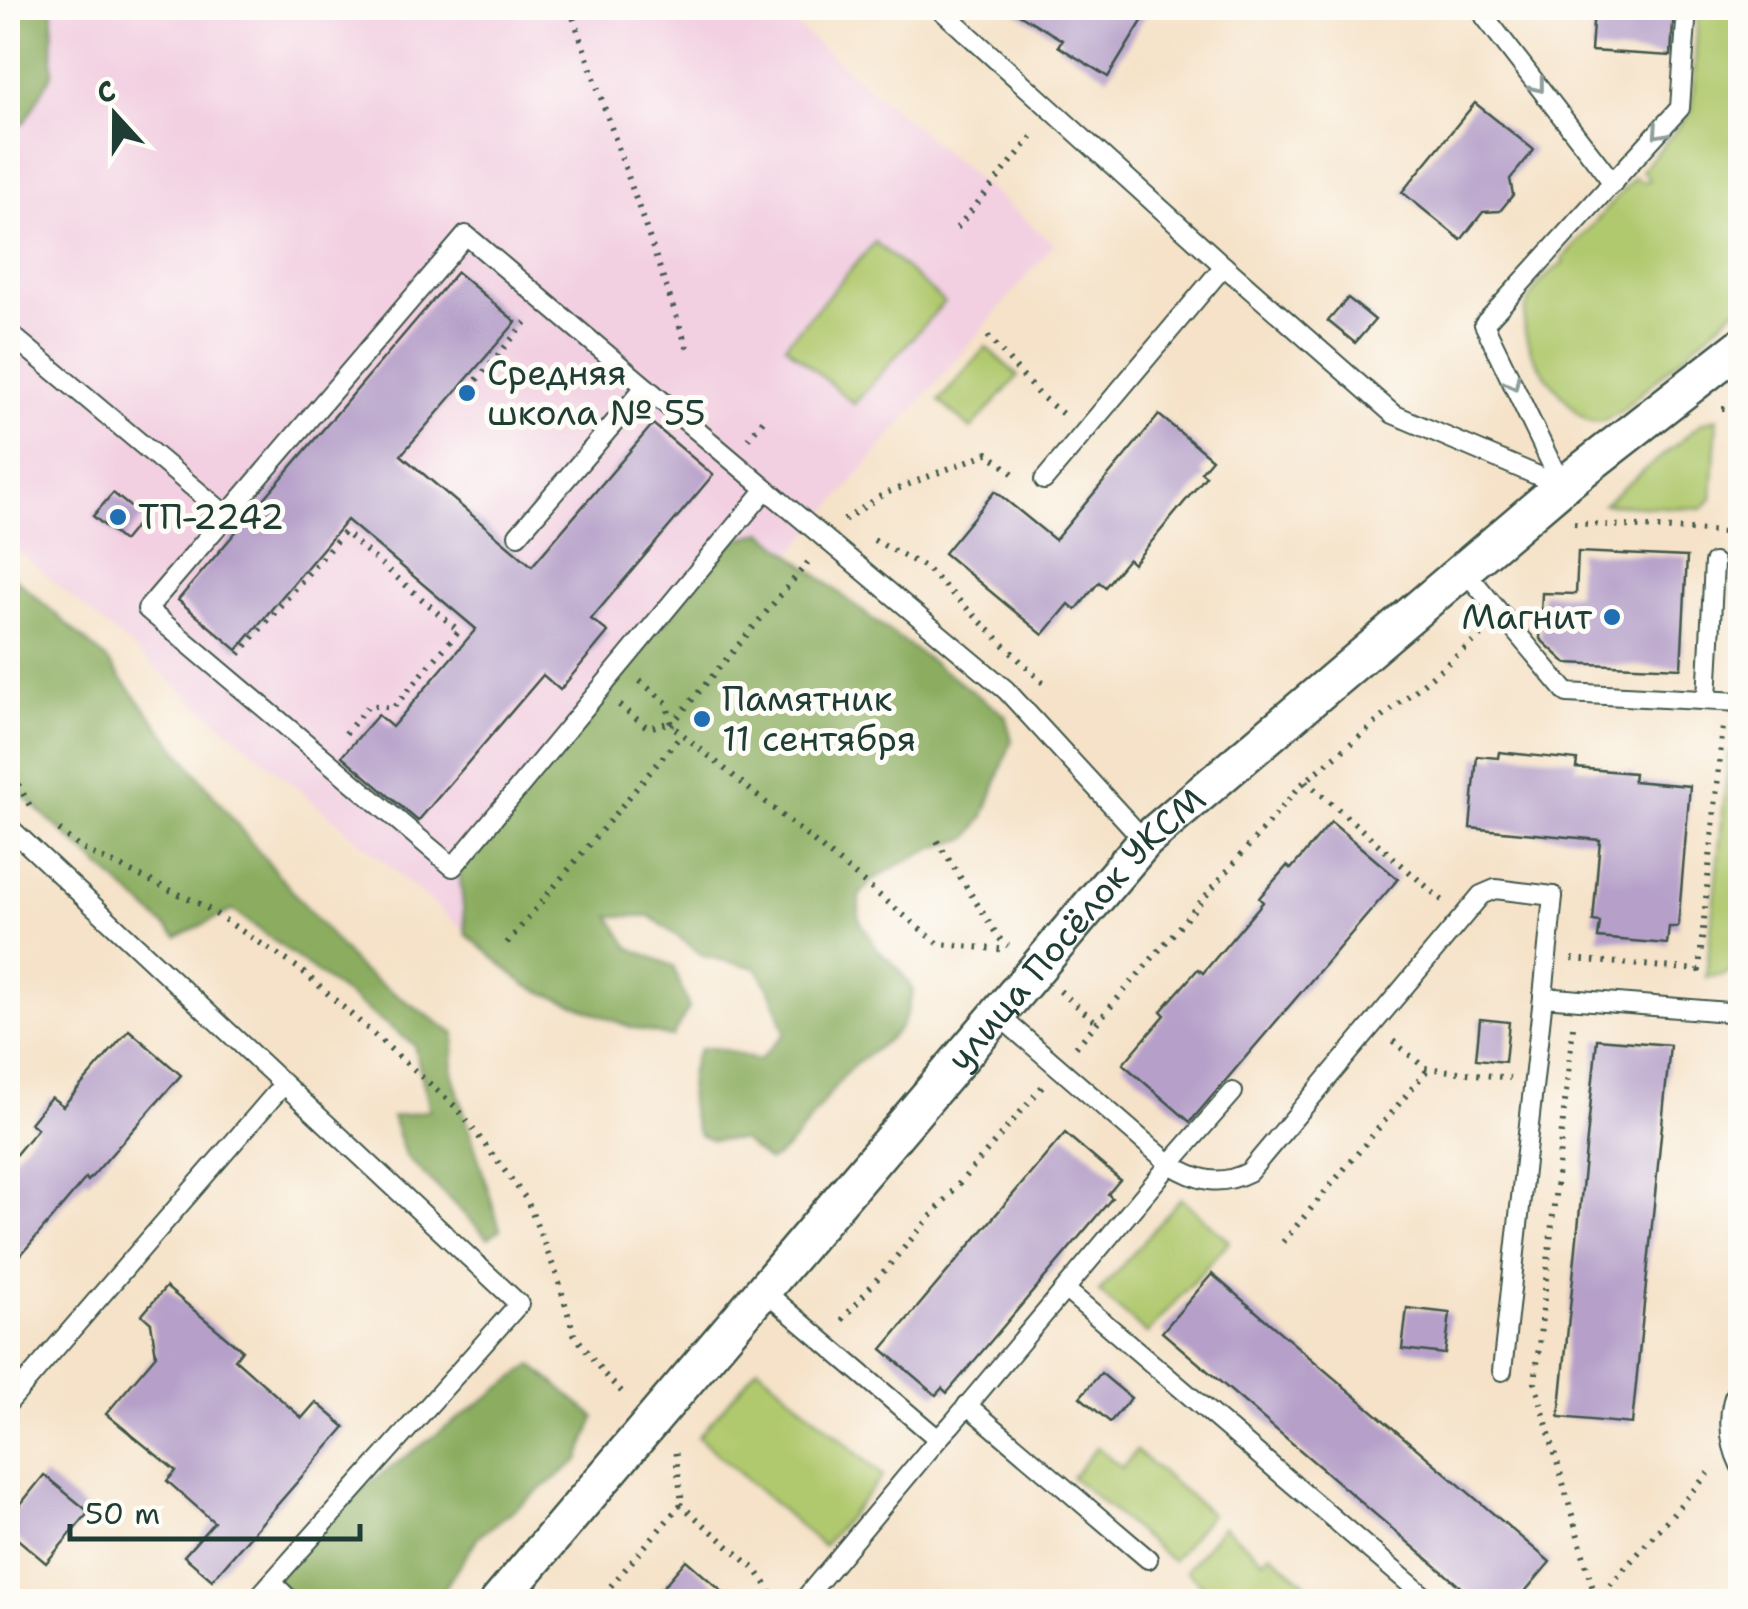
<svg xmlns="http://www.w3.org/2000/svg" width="1748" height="1609" viewBox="0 0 1748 1609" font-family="'Shantell Sans',sans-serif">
<rect width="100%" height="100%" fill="#fdfcf7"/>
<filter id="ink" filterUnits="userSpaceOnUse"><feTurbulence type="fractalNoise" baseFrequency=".01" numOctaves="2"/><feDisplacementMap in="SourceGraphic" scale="20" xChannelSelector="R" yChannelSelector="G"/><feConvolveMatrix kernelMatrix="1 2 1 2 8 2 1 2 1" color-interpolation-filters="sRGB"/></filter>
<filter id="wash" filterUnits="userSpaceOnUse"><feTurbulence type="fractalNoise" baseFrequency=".0048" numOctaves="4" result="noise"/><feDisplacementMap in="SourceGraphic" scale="40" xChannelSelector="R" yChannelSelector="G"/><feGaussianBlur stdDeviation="2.25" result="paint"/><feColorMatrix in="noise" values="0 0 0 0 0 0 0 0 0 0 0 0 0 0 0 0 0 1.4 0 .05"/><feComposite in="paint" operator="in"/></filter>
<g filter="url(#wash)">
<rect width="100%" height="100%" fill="#f5e2c8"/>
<!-- built -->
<polygon fill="#f2cfe1" points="8,8 775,8 1054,244 469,934 8,543"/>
<!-- green -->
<g fill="#b1c96e" stroke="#688351" stroke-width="2.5">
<path d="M1698 8H1740V305L1620 412C1611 417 1601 424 1591 421 1579 418 1570 403 1562 395 1533 363 1506 322 1540 283 1548 275 1553 269 1563 264L1562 259 1635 177 1642 182 1650 180 1642 170 1692 111Z"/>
<polygon points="875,242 944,302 854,404 785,345"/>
<polygon points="986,347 1018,376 971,429 939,401"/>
<polygon points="1717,418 1712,499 1702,509 1604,504 1702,423"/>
<polygon points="1729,753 1740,760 1740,966 1724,975 1706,977"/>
<polygon points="1181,1198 1229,1241 1147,1334 1099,1292"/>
<polygon points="758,1367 883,1476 823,1546 698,1437"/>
<polygon points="1097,1447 1122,1468 1136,1451 1211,1514 1172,1561 1072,1477"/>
<polygon points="1223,1526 1264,1560 1270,1553 1318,1593 1311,1601 1223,1601 1186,1571"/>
</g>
<!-- forest -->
<g fill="#8cad61" stroke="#56754a" stroke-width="2.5">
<polygon points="8,8 53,8 52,74 25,122 8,128"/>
<path d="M763 532 872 619 1005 715 1012 740 984 816 969 838 934 848 900 864 871 881 859 897V919L877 949 900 970 913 991C909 1003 907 1018 900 1028 886 1044 867 1054 851 1068 829 1088 793 1154 768 1161L742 1140H712L699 1135C687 1111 685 1071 700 1049 720 1044 739 1057 759 1060L785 1033 773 996 757 968 704 956 650 916H610L630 948 673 966 689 1008 672 1037 630 1027 527 986 466 934 459 868 733 541Z"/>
<polygon points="8,572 106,659 254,846 360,970 455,1034 452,1072 500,1229 488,1238 405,1155 392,1117 430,1110 414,1045 233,910 177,937 8,782"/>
<polygon points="532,1365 595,1417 579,1460 478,1537 436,1601 250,1602 360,1490"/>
</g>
<g id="blocks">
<!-- building -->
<g fill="#b6a0c9">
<polygon points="1009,8 1150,8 1108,77 1058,46 1062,40"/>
<polygon points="1594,8 1674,8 1671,56 1591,51"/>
<polygon points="1475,103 1534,150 1510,179 1513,195 1500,211 1483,212 1461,240 1402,192"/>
<polygon points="457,272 516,322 401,455 532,566 653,424 713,475 591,619 608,632 560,690 543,675 418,821 342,756 378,715 392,727 476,629 347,520 237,650 178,600"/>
<polygon points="1348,298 1375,320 1355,343 1328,321"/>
<polygon points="1159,415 1212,459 1201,472 1206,476 1133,564 1128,559 1105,587 1099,582 1076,610 1069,604 1043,635 944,553 995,491 1055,540"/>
<polygon points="113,493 143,517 123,541 93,516"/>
<polygon points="1578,552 1687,557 1681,668 1566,663 1540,639 1542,593 1576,594"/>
<polygon points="1499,752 1577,760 1576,768 1634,773 1633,781 1690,786 1678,927 1669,927 1667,944 1598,938 1600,922 1593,921 1600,840 1470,828 1477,756 1498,758"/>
<polygon points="1331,822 1398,879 1190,1122 1123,1064 1165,1015 1161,1011 1198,969 1203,973 1263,902 1259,898 1287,866 1291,869"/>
<polygon points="1480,1019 1509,1022 1505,1062 1476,1059"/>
<polygon points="129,1030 181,1075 88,1181 86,1178 8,1270 8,1164 37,1129 30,1123 51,1097 63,1106"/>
<polygon points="1597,1039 1670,1045 1632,1424 1559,1417"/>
<polygon points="1065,1133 1120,1180 1108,1194 1112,1198 947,1393 942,1388 936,1395 882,1349"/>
<polygon points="1212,1274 1550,1562 1516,1602 1478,1602 1162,1332"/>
<polygon points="166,1287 242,1350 235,1359 302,1418 316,1402 345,1427 212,1580 184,1556 214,1522 167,1481 176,1471 106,1414 156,1355 151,1323 142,1315"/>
<polygon points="1407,1308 1450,1313 1445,1354 1402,1349"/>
<polygon points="1101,1373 1131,1398 1110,1422 1080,1397"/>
<polygon points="44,1475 89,1512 46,1563 8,1531 8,1520"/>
<polygon points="686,1560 734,1602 650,1602"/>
</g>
</g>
</g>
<g filter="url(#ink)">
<use href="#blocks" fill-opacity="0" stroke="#3f564a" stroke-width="2.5"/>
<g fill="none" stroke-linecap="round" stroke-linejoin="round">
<defs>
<g id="service">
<polyline points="939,8 1224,266 1393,414 1562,486"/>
<polyline points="1483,8 1485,17 1613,183"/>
<polyline points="8,332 226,515"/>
<polyline points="1044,480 1224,266"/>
<polyline points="1562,486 1484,324 1680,108 1687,8"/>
<polyline points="766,489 466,235 147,609 453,867 766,489 1006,690 1145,841"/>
<polyline points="518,535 645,387"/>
<polyline points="1464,570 1567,693 1740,702"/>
<polyline points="1707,699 1714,563"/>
<polyline points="8,826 519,1304 254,1602"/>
<polyline points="1543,997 1553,896 1549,896"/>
<path d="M1233 1092 1170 1164C1198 1181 1219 1187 1249 1172L1481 895 1495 889 1553 896"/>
<polyline points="763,1290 938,1439 951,1425 1170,1164 998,1015"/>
<polyline points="1066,1290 1431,1602"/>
<polyline points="1502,1371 1543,997 1740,1013"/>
<path d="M1740 1384C1726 1407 1728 1441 1740 1465"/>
<polyline points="8,1403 283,1085"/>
<polyline points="967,1405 1148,1559"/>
<polyline points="272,1582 292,1602"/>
<polyline points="802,1602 938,1439"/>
</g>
<g id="minor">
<path id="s1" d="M498 1602 1145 841 1562 486 1740 347"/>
</g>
</defs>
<!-- service casing -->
<use href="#service" stroke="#3f564a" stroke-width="22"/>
<!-- minor casing -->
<use href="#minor" stroke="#3f564a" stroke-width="40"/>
<!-- path -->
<g stroke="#3f564a" stroke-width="6" stroke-dasharray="2.5 8" stroke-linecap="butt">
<polyline points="570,8 688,350"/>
<polyline points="957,228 1036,132"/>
<polyline points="988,336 1038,394 1064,415"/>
<polyline points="463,396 527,321"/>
<polyline points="1722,408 1740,408"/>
<polyline points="748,439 767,416"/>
<polyline points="844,520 884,494 988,453 1017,477"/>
<polyline points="1574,523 1740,533"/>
<polyline points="874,540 925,567 1046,686"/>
<polyline points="239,654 344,532 459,631 393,708 369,705 341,739"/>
<polyline points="640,681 667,703 671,725 939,944 1008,950"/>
<polyline points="619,705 648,728 668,723"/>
<polyline points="671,725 810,560"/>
<polyline points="8,766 30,806"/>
<polyline points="1306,781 1444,902"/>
<polyline points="59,830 80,848 202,905 300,969 457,1108 527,1200 557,1276 574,1334 604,1374 626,1396"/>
<polyline points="937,841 999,938 1008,946"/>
<polyline points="507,943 682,734"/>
<polyline points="1572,959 1699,970 1723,726"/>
<polyline points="1060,991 1097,1023"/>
<polyline points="1573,1027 1535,1383 1596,1600"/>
<polyline points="1393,1041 1425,1068 1510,1078"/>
<polyline points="1076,1047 1301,785 1484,633"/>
<polyline points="1283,1242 1429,1068"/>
<polyline points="842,1320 1042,1087"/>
<polyline points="680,1504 755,1569 775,1597"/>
<polyline points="1596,1601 1713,1468"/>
<polyline points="597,1602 682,1503 675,1449"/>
</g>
<!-- service -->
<use href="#service" stroke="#fff" stroke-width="18"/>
<!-- minor -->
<use href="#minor" stroke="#fff" stroke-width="35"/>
</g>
<!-- one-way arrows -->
<defs><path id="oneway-chevron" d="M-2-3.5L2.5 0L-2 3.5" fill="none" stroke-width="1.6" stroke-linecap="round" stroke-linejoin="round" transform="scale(2.5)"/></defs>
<g stroke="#8f9e9a">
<use href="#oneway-chevron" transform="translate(1538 86) rotate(52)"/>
<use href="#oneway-chevron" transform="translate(1659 132) rotate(132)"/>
<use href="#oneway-chevron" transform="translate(1513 383) rotate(64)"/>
</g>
</g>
<!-- markers -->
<g fill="#1f6fb2" stroke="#fdfcf7" stroke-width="4">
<circle cx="467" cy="393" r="10"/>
<circle cx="118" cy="517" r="10"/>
<circle cx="1612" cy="617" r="10"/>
<circle cx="702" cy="719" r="10"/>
</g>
<g text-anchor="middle" stroke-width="10" stroke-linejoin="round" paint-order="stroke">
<!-- poi labels -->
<g font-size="35" fill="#1f3d34" stroke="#fdfcf7" text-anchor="start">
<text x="487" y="385">Средняя<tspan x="487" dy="40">школа № 55</tspan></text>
<text x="138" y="529">ТП-2242</text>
<text x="1592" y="629" text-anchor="end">Магнит</text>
<text x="722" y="711">Памятник<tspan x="722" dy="40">11 сентября</tspan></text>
</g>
<!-- street labels -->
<g font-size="35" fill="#1f3d34" stroke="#fdfcf7">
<text dy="12" stroke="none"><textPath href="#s1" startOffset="888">улица Посёлок УКСМ</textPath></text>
</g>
</g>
<!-- margin -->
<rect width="1748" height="1609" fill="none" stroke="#fdfcf7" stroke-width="40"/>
<!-- north arrow -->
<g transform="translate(115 115) rotate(339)" stroke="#fdfcf7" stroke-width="8" paint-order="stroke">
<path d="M0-8L18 38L0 25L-18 38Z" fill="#1f3d34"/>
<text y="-15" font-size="28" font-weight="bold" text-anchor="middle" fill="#1f3d34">С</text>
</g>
<!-- scale -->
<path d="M70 1524v15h290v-15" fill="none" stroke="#1f3d34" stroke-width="5"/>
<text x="85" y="1524" font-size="30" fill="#1f3d34" stroke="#fdfcf7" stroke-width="8" paint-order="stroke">50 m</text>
</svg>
